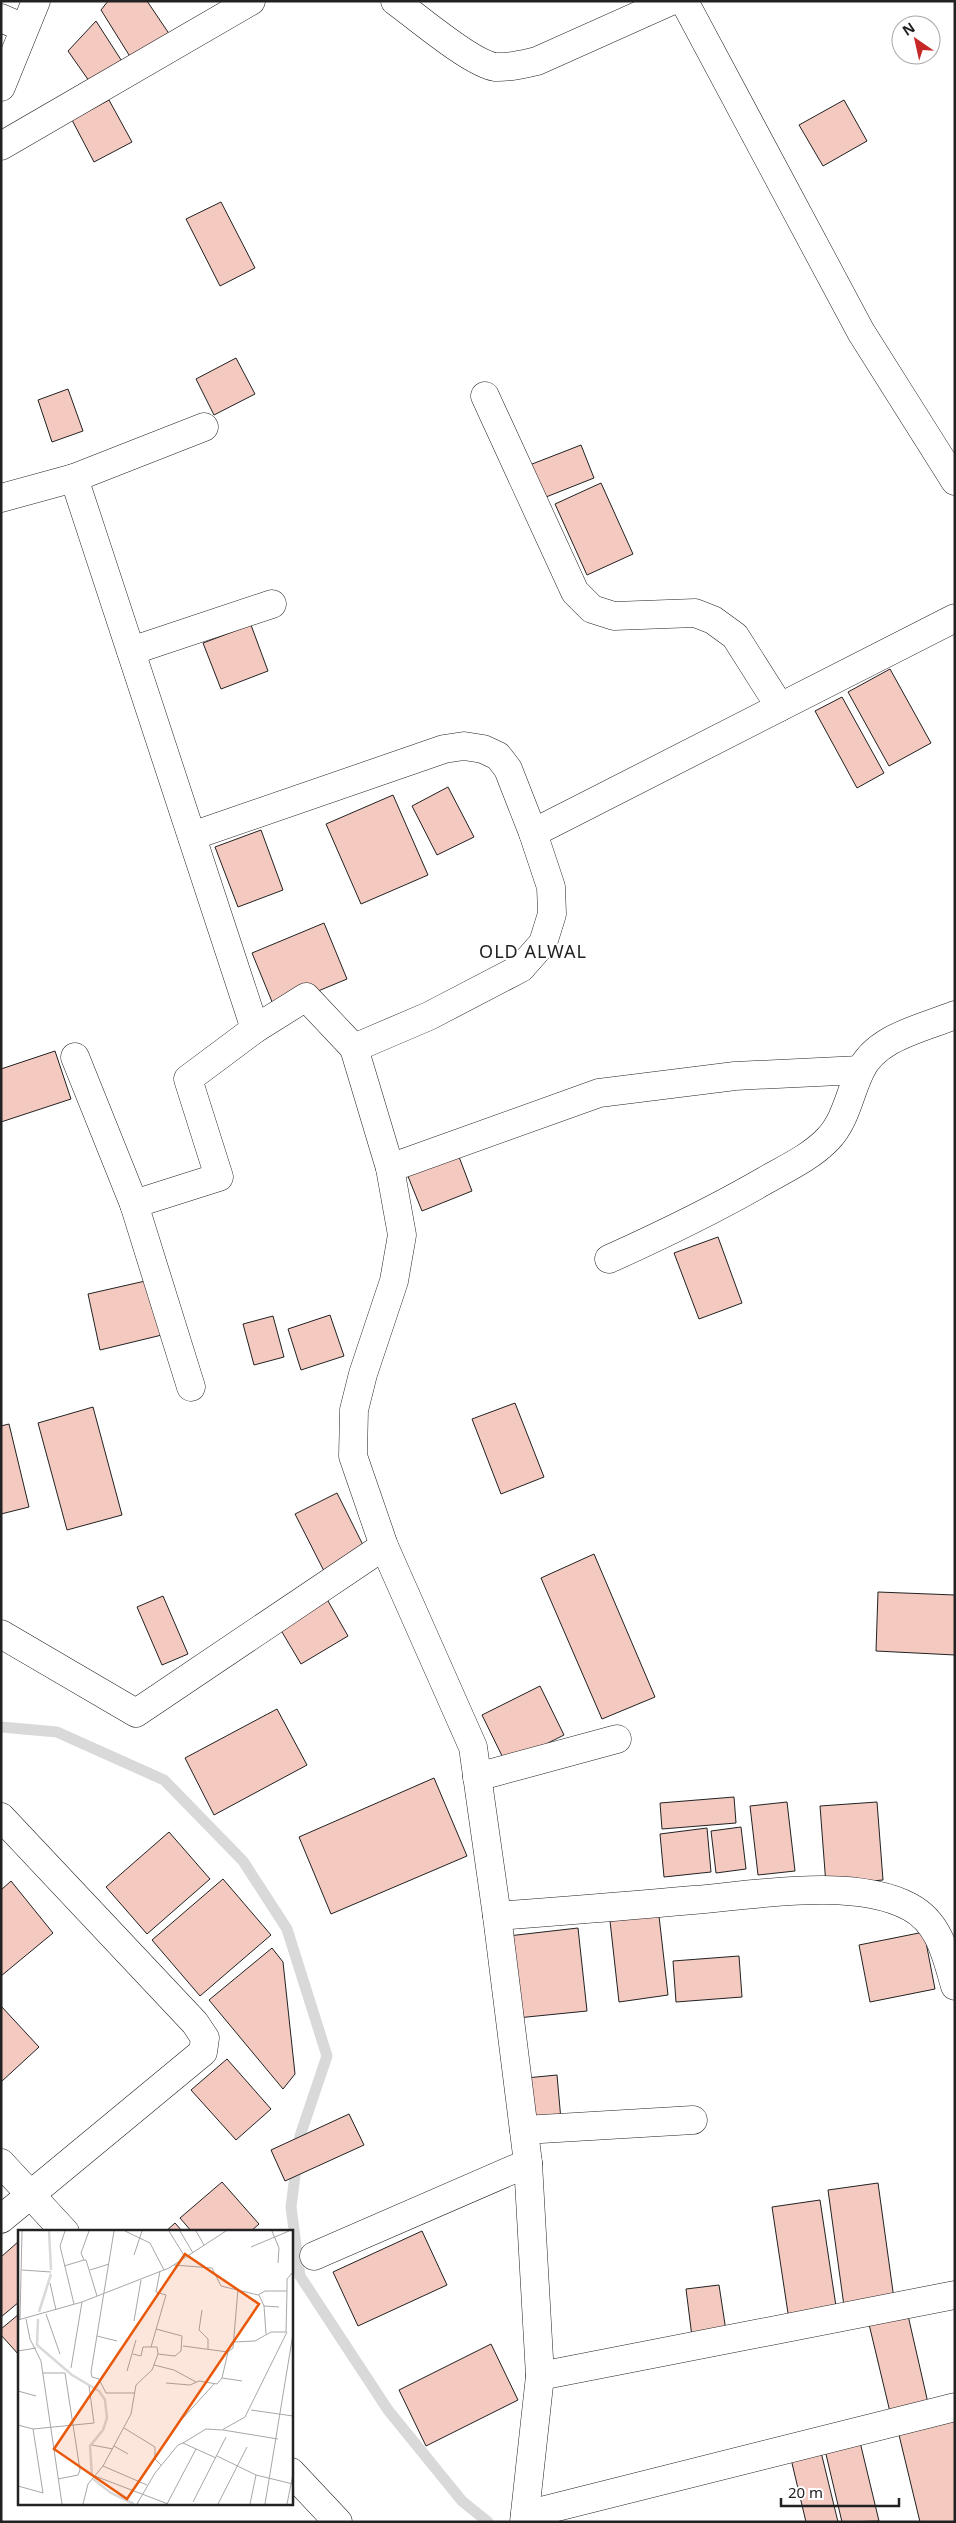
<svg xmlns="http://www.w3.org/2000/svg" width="956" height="2523" viewBox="0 0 956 2523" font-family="'Noto Sans',sans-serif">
<rect width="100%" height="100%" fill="#fff"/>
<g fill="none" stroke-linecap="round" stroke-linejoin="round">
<!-- stream -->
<polyline stroke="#d9d9d9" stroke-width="11" points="1,1727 57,1732 164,1780 243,1861 287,1929 327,2056 300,2136 291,2207 300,2276 388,2410 462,2501 488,2522"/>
</g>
<!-- building -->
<g fill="#f3c9c0" stroke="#222">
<polygon points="108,1 147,1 172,38 134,63 101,10"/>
<polygon points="96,21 125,66 94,88 68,51"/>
<polygon points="109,100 132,142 94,162 72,120"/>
<polygon points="844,100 867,141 823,166 799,125"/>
<polygon points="221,202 255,268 220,286 186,219"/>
<polygon points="236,358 255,394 214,415 196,379"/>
<polygon points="68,389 83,431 52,442 38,400"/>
<polygon points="581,445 594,478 541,499 527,466"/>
<polygon points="601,483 633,554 587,575 555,504"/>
<polygon points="251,625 268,671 221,689 203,643"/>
<polygon points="890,669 931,743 889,766 848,692"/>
<polygon points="842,697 884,773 857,788 815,711"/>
<polygon points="448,787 474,837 437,855 412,806"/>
<polygon points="393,795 428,875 361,904 326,824"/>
<polygon points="261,830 283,890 238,907 215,847"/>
<polygon points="324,923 347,979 275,1009 252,953"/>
<polygon points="55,1051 71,1099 1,1122 1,1069"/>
<polygon points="456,1149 472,1191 422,1211 405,1169"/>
<polygon points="718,1237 742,1303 699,1319 674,1253"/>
<polygon points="154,1279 166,1334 100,1350 88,1294"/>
<polygon points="330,1315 344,1356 301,1370 288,1329"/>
<polygon points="273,1316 284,1357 254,1365 243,1324"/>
<polygon points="515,1403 544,1477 501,1494 472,1419"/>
<polygon points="93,1407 122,1515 67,1530 38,1423"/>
<polygon points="9,1424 29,1507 1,1514 1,1426"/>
<polygon points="337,1493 365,1549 324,1571 295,1514"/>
<polygon points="594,1554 655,1697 602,1719 541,1578"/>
<polygon points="878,1592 955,1595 955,1655 876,1651"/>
<polygon points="324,1594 348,1636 301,1664 276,1622"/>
<polygon points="163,1596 188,1654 162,1665 137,1607"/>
<polygon points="540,1686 564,1735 506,1764 482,1715"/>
<polygon points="277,1709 307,1765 214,1815 185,1758"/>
<polygon points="434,1778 467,1856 331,1914 299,1837"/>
<polygon points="734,1797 736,1823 662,1829 660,1803"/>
<polygon points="787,1802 795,1871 758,1875 750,1806"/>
<polygon points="877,1802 883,1880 826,1885 820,1806"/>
<polygon points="741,1827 746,1869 716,1873 711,1831"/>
<polygon points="707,1828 711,1872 664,1877 660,1834"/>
<polygon points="169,1832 210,1879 147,1934 106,1887"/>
<polygon points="223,1879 271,1935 200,1996 152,1940"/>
<polygon points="11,1881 53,1933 1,1976 1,1890"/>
<polygon points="659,1916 668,1995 619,2002 610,1921"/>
<polygon points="578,1928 587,2011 517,2018 508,1936"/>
<polygon points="924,1932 935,1989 870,2002 859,1945"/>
<polygon points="272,1948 283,1962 295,2074 283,2089 209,2000"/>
<polygon points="739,1956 742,1997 676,2002 673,1961"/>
<polygon points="1,2006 39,2047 1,2082"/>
<polygon points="227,2059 271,2109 236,2140 191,2090"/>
<polygon points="557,2075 561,2120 530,2123 526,2078"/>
<polygon points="349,2114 364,2145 285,2181 271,2150"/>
<polygon points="222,2182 259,2224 250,2232 192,2232 180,2218"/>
<polygon points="878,2183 894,2299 844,2306 828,2190"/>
<polygon points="820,2200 837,2313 789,2320 772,2207"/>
<polygon points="175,2223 183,2232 165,2232"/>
<polygon points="422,2231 447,2285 358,2326 333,2272"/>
<polygon points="19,2241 19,2302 1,2317 1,2257"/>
<polygon points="719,2285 726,2331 692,2337 686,2289"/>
<polygon points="907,2311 928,2403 890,2412 868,2320"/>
<polygon points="19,2314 19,2355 1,2335 1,2329"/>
<polygon points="491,2344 518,2400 426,2446 399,2390"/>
<polygon points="955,2421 955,2522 920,2522 899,2435"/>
<polygon points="860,2442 879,2521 842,2522 825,2450"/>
<polygon points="821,2452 838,2522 806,2522 791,2459"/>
</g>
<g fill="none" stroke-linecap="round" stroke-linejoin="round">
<defs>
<g id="minor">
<path d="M395 1C417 17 471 63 495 67 509 68 523 64 537 61L671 1"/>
<polyline points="684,1 861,332 955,481"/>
<polyline points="1,18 24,28"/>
<polyline points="1,146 251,1"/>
<polyline points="485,396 575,592 592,609 614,616 695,613 713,620 735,636 780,707"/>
<polyline points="74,478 204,427"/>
<polyline points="1,498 74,478 255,1029 306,997 354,1048"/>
<polyline points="131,651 272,604"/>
<polyline points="533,833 955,618"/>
<polyline points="192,836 444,749 464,746 483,749 498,756 508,769 533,833 551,887 552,914 543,943 521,968 429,1016 354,1048 390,1168 402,1235 394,1281 363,1374 354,1410 353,1456 384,1546 473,1747 497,1916 528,2163 540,2376 524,2522"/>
<polyline points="75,1057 134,1204 191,1387"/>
<polyline points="390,1168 599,1093 735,1076 860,1070"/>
<polyline points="134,1204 219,1177 188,1079 255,1029"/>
<path d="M609 1259C662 1235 714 1210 764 1181 785 1169 811 1157 828 1139 846 1120 849 1095 860 1072 875 1037 923 1028 955 1015"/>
<polyline points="1,1634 136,1713 384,1546"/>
<polyline points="477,1777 617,1739"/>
<polyline points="1,1817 195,2023 205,2038 203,2052 1,2219"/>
<path d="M497 1916C563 1911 628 1906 693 1900 755 1895 854 1877 910 1907 940 1923 946 1956 955 1986"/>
<polyline points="524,2130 693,2120"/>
<polyline points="1,2163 65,2232"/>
<polyline points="314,2256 528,2163"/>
<polyline points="540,2376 955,2295"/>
<polyline points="291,2472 338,2522"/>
<polyline points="525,2515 955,2407"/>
</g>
<polyline id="secondary" points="1,87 36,1"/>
</defs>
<!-- minor casing -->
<use href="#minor" stroke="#222" stroke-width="29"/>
<!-- secondary casing -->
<use href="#secondary" stroke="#222" stroke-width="29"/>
<!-- minor -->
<use href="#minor" stroke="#fff" stroke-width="28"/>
<!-- secondary -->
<use href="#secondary" stroke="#fff" stroke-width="28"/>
</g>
<g text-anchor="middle" stroke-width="4" stroke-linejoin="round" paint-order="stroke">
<!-- neighbourhood labels -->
<g font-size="18" letter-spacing="1" fill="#222" stroke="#fff">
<text x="533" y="958">OLD ALWAL</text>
</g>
</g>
<!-- overview -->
<g transform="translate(18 2230)">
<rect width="275" height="275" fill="#fff"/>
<path fill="none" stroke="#d9d9d9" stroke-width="2.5" d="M31 1 33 40M21 82 33 44M20 89 19 115 54 145 81 161 87 170 89 188 85 200 72 216 74 246M75 249 93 263 116 274"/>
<path fill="none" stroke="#a7a7a7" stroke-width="1" d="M47 1 42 16 56 74M71 1 63 23 66 30H68L79 66M96 1 73 142 74 147 81 149 88 163H116M107 1 132 13 146 40M151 1 167 27M162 1 175 23M178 1 186 15M254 1 261 18 260 33M233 17 271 1M116 25 124 1M156 35 194 38 203 56 240 65 247 61H269L268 102H253L237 111 216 112M46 36 66 30M4 40 33 42M72 40 91 34M32 53 38 80M269 61V49L275 42M241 65 246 76 248 104M246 76 261 77M184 80 181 100 190 109V119M28 84 42 124M2 89 4 1M8 89 12 109 23 131 44 274M0 90 64 72 151 38 208 1M116 91 123 50M79 106 99 111M165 116 210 122 215 118 220 59M0 121 18 118M115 124 123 126 125 117H133M140 124 139 117H133L148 65 138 62 142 41M136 135 156 140 178 152M53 138 64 72M109 141 118 110M25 143H47L62 240 60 245 40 249M204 148 224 151M148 153 172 155 181 151 199 154 204 148 210 122M0 161 18 166M233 180 275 186M165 188 196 154M0 195 15 199 76 193 71 156M106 198 137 217V229L143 235M205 200 260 209M165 213 188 199 204 200 227 187 269 102M74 215 95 219M96 216 110 224M199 226 238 245 275 254M85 236 129 255M77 246 150 274M0 256 25 263 15 199M175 272 208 207M65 274 70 254 85 236 113 184 118 155 134 140 140 124 157 126 163 121 164 106 138 99M119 274 137 243 160 215 165 213 198 228M149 274 178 219M200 274 229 217M232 274 238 245M247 274 275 104M269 274 275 244"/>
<path fill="#e8590c" fill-opacity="0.15" stroke="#e8590c" stroke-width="2.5" d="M167 24 241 74 109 269 36 219Z"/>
<rect width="275" height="275" fill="none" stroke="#222" stroke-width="2.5"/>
</g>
<!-- border -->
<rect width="956" height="2523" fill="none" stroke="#222222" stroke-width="5"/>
<!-- north arrow -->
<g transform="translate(916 40) rotate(326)"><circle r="24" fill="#ffffff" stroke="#a7a7a7"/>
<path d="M0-4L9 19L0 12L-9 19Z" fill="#c62828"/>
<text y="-8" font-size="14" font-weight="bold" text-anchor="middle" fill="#222222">N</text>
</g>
<!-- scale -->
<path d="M781 2498v8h118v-8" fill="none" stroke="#222222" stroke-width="2.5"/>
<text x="788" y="2498" font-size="15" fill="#222222" stroke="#ffffff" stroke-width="4" paint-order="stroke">20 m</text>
</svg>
